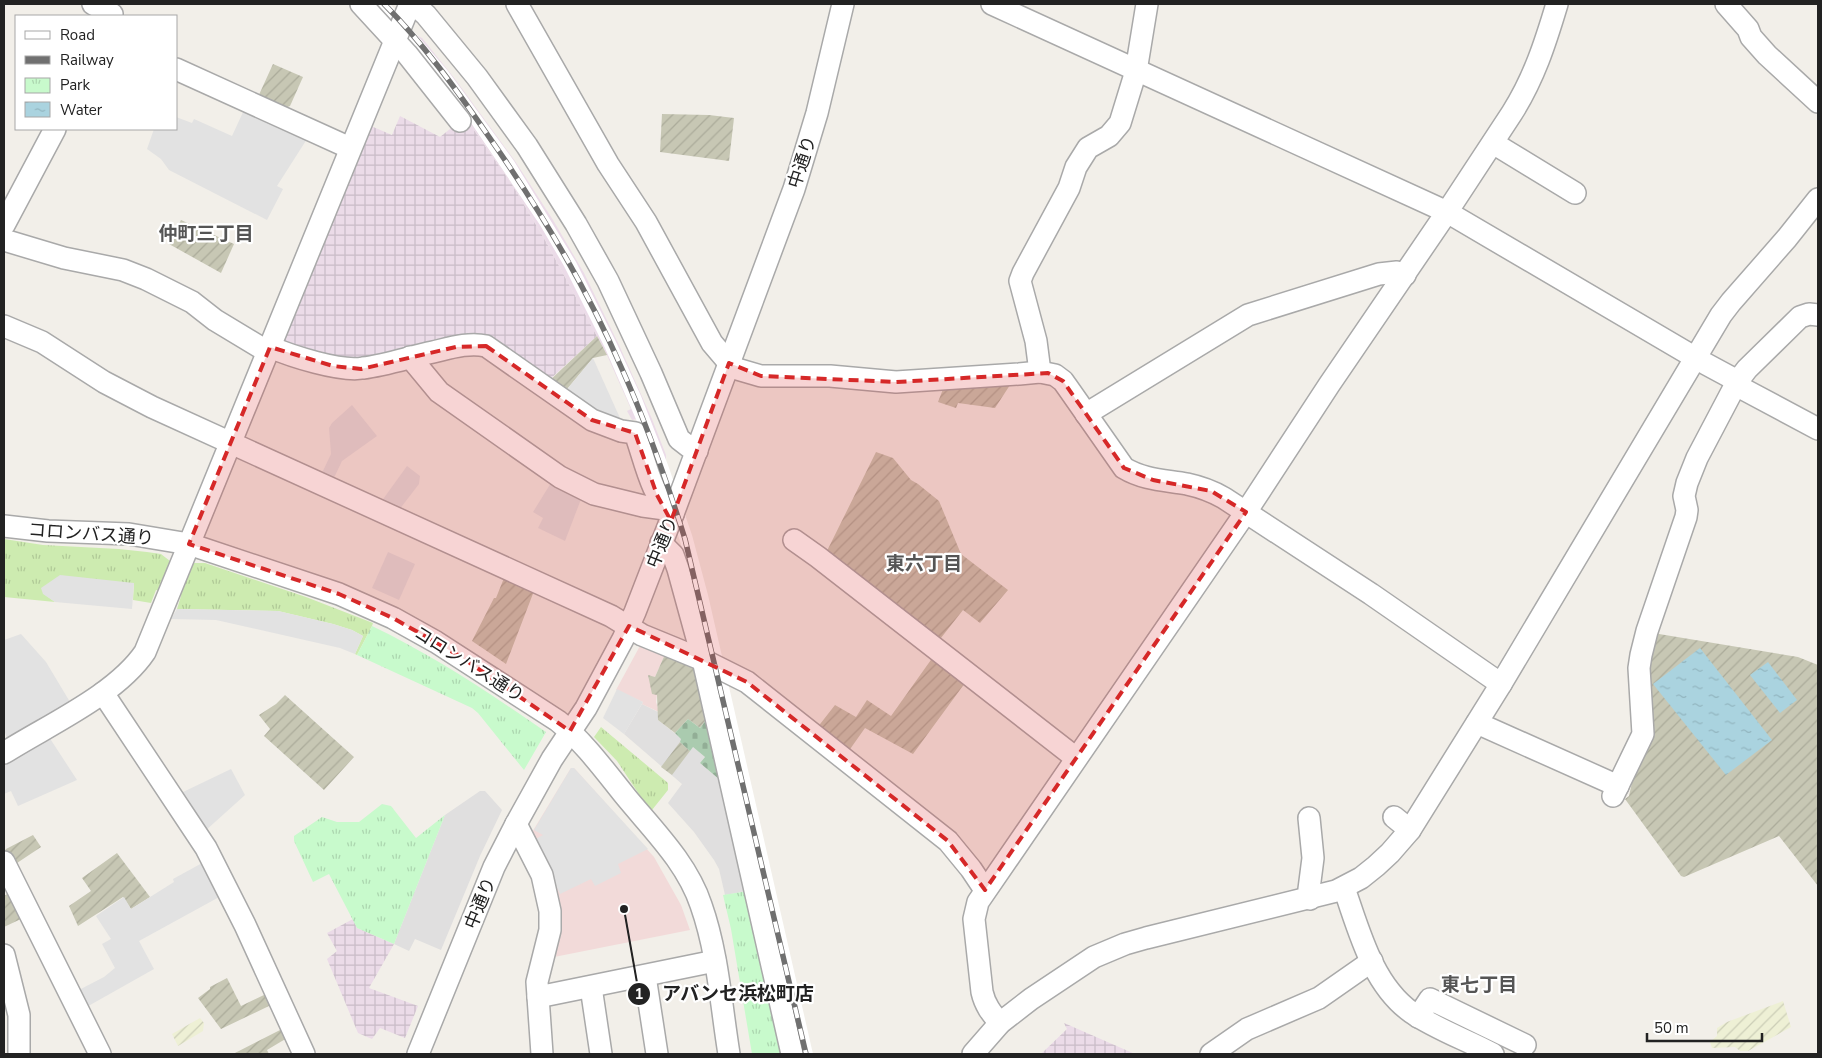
<svg xmlns="http://www.w3.org/2000/svg" width="1822" height="1058" viewBox="0 0 1822 1058" font-family="'Nunito Sans','Noto Sans JP',sans-serif">
<defs>
<pattern id="industrial-grid" width="8" height="8" patternUnits="userSpaceOnUse" patternTransform="scale(1.25)"><rect width="8" height="8" fill="#ebdbe8"/><path d="M0 4h8M4 0v8" fill="none" stroke="#c9bcc7"/></pattern>
<pattern id="construction-furrows" width="10" height="10" patternUnits="userSpaceOnUse" patternTransform="scale(1.25)"><rect width="10" height="10" fill="#c7c7b4"/><path d="M-1 1l2-2M0 10L10 0M9 11l2-2" fill="none" stroke="#abab9a"/></pattern>
<pattern id="farmland-furrows" width="10" height="10" patternUnits="userSpaceOnUse" patternTransform="scale(1.25)"><rect width="10" height="10" fill="#eef0d5"/><path d="M-1 1l2-2M0 10L10 0M9 11l2-2" fill="none" stroke="#ccceb7"/></pattern>
<pattern id="grass-tufts" width="24" height="20" patternUnits="userSpaceOnUse" patternTransform="scale(1.25)"><rect width="24" height="20" fill="#cdebb0"/><path d="M3 7l-1-3M5 7V3M7 7l1-3M15 17l-1-3M17 17v-4M19 17l1-3" fill="none" stroke="#b0c997"/></pattern>
<pattern id="cemetery-stones" width="16" height="16" patternUnits="userSpaceOnUse" patternTransform="scale(1.25)"><rect width="16" height="16" fill="#aacbaf"/><path d="M2 7V4a2 2 0 0 1 4 0v3zM10 15v-3a2 2 0 0 1 4 0v3z" fill="#92ae96"/></pattern>
<pattern id="park-tufts" width="24" height="20" patternUnits="userSpaceOnUse" patternTransform="scale(1.25)"><rect width="24" height="20" fill="#c8facc"/><path d="M3 7l-1-3M5 7V3M7 7l1-3M15 17l-1-3M17 17v-4M19 17l1-3" fill="none" stroke="#acd6af"/></pattern>
<pattern id="water-ripples" width="26" height="14" patternUnits="userSpaceOnUse" patternTransform="scale(1.25)"><rect width="26" height="14" fill="#aad3df"/><path d="M2 4q2-2 4 0t4 0M15 11q2-2 4 0t4 0" fill="none" stroke="#92b5bf"/></pattern>
</defs>
<rect width="100%" height="100%" fill="#f2efe9"/>
<!-- residential -->
<g fill="#e0dfdf">
<polygon points="642,704 658,712 658,720 682,739 680,742 693,747 705,757 700,763 720,780 748,891 725,895 719,869 714,860 694,832 668,803 682,784 624,734"/>
<polygon points="480,791 485,791 502,810 480,856 441,950 415,939 409,951 394,944 445,815"/>
</g>
<!-- commercial -->
<g fill="#f2dad9">
<polygon points="641,644 666,652 655,677 648,676 657,694 656,702 659,712 642,704 643,702 616,690"/>
<polygon points="571,768 574,768 654,857 681,905 690,930 549,958 531,834"/>
</g>
<!-- industrial -->
<g fill="url(#industrial-grid)">
<polygon points="400,116 440,137 465,117 513,186 545,240 597,336 546,383 494,345 366,364 282,343 371,126 392,135"/>
<polygon points="353,919 357,928 394,944 369,988 418,1006 405,1038 380,1028 372,1039 358,1033 327,959 337,951 327,933"/>
<polygon points="1064,1023 1135,1054 1041,1054 1067,1029"/>
</g>
<!-- railway -->
<polygon fill="#ebdbe8" points="412,33 422,38 455,79 515,161 553,220 584,273 619,345 652,419 666,455 666,461 644,440 636,419 632,420 627,411 631,409 607,355 545,240 513,186 465,117"/>
<!-- construction -->
<g fill="url(#construction-furrows)">
<polygon points="273,64 303,77 290,106 283,109 258,97"/>
<polygon points="662,114 709,115 734,118 729,161 660,152"/>
<polygon points="181,220 234,244 221,273 169,244"/>
<polygon points="597,336 607,355 593,358 563,394 547,383"/>
<polygon points="945,384 1010,385 995,408 958,403 956,408 938,402"/>
<polygon points="876,452 893,458 911,480 918,484 939,501 961,554 1008,590 980,623 963,610 937,643 825,555"/>
<polygon points="504,578 534,591 506,664 472,641 494,598 496,598"/>
<polygon points="1653,633 1798,657 1818,665 1818,886 1779,836 1684,877 1681,876 1625,799 1629,796 1633,778"/>
<polygon points="666,652 696,664 709,716 700,728 688,719 675,733 658,720 657,695 652,694 648,675 655,677"/>
<polygon points="933,657 965,683 913,754 865,728 848,752 817,728 835,705 856,717 867,700 891,716"/>
<polygon points="285,695 354,757 324,790 264,736 270,729 259,715 276,704"/>
<polygon points="680,742 690,751 672,775 661,767"/>
<polygon points="33,835 41,847 11,867 4,852 6,849"/>
<polygon points="117,853 150,897 131,909 123,897 78,926 69,906 91,891 82,878"/>
<polygon points="9,893 23,918 4,927 4,896"/>
<polygon points="227,978 241,1006 266,994 271,1005 221,1029 198,998 210,989 210,987"/>
<polygon points="282,1029 287,1038 267,1050 269,1054 236,1054 235,1053"/>
</g>
<!-- farmland -->
<g fill="url(#farmland-furrows)">
<polygon points="1783,1001 1791,1027 1748,1051 1740,1051 1735,1047 1712,1048 1710,1042 1717,1036 1717,1028 1727,1022"/>
<polygon points="200,1018 204,1023 203,1031 178,1046 172,1034"/>
</g>
<!-- grass -->
<g fill="url(#grass-tufts)">
<polygon points="4,539 43,545 119,549 147,552 161,554 170,561 169,564 190,570 193,563 205,563 306,597 373,623 372,626 357,655 355,654 363,636 352,630 333,624 278,611 177,609 181,596 156,590 151,603 133,600 134,583 44,594 55,602 4,597"/>
<polygon points="601,727 668,783 668,790 652,810 648,808 617,761 594,737"/>
</g>
<!-- cemetery -->
<polygon fill="url(#cemetery-stones)" points="709,716 720,780 700,763 705,757 693,747 690,751 680,742 681,739 675,733 688,719 700,728"/>
<!-- park -->
<g fill="url(#park-tufts)">
<path d="M372 626C433 655 491 694 546 732L524 770 478 713 472 708 357 655Z"/>
<polygon points="382,804 391,806 416,838 445,815 394,944 357,928 329,874 313,882 294,841 294,836 322,817 337,822 359,822"/>
<polygon points="748,891 786,1054 752,1054 731,929 723,895"/>
</g>
<!-- parking -->
<g fill="#e2e2e2">
<polygon points="244,110 307,139 277,186 283,189 267,220 169,170 161,159 147,149 154,129 176,129 176,117 192,123 194,119 232,136"/>
<polygon points="593,358 624,427 563,394"/>
<polygon points="352,405 377,436 342,461 333,480 321,475 331,454 329,428 332,423"/>
<polygon points="407,466 420,476 419,484 399,510 381,502"/>
<polygon points="554,478 583,494 565,541 538,528 543,518 533,512"/>
<polygon points="388,552 415,564 399,600 372,588"/>
<polygon points="60,575 134,583 132,609 55,602 43,594 41,588"/>
<polygon points="177,609 278,611 333,624 352,630 363,636 355,654 340,648 216,620 171,619"/>
<polygon points="21,634 46,662 70,702 8,741 4,730 4,640"/>
<polygon points="617,689 643,702 624,734 603,718"/>
<polygon points="49,737 77,780 18,806 11,791 4,794 4,766"/>
<polygon points="571,768 574,768 648,849 618,864 621,873 595,886 591,879 560,894 534,840 543,835 534,830"/>
<polygon points="231,769 245,795 205,831 181,793"/>
<polygon points="204,862 221,896 139,941 154,969 83,1009 75,992 104,977 115,968 102,944 111,939 96,916 124,897 131,909 174,882 173,879"/>
</g>
<!-- water -->
<g fill="url(#water-ripples)">
<polygon points="1700,648 1772,740 1726,775 1653,684"/>
<polygon points="1768,662 1797,700 1780,713 1750,675"/>
</g>
<!-- pier -->
<polygon fill="#fff" points="373,4 391,5 448,71 514,161 576,262 617,344 641,396 668,465 692,535 708,595 813,1054 799,1054 696,598 680,541 645,440 605,348 564,266 540,225 467,117"/>
<g fill="none" stroke-linecap="round" stroke-linejoin="round">
<defs>
<g id="minor">
<polyline points="93,4 112,14 111,16"/>
<polyline points="361,4 407,54 460,121"/>
<polyline points="414,4 426,15 477,77 527,146 576,224 608,281 651,373 679,439 688,446 697,451"/>
<path d="M517 4 608 164 646 222 712 343 729 363 737 369 761 376H830L896 382 1019 374 1040 372 1055 375 1063 381 1068 388 1124 468C1144 480 1165 480 1187 484 1201 487 1212 491 1224 498L1371 594 1501 684"/>
<polyline points="992,4 1447,212 1706,364 1732,378 1745,390 1818,429"/>
<polyline points="1726,4 1748,29 1751,37 1767,55 1818,102"/>
<polyline points="176,69 350,148"/>
<polyline points="1493,143 1575,193"/>
<polyline points="4,225 55,129"/>
<polyline points="4,240 64,258 123,270 146,279 192,302 215,320 268,352"/>
<polyline points="4,326 42,342 104,382 152,407 611,616 642,635 703,660 747,682 948,841 971,869 985,890"/>
<path d="M270 347C291 356 340 372 363 368 386 365 410 357 433 352 450 348 469 342 486 346L592 420 621 431 635 433C644 457 652 500 673 514"/>
<polyline points="410,357 439,392 560,477 594,494 643,506 665,509"/>
<polyline points="1040,372 1036,341 1020,281 1023,273 1069,188 1076,167 1088,148 1109,136 1120,123 1136,71 1147,4"/>
<polyline points="1086,414 1248,315 1379,274 1397,272 1405,275"/>
<path d="M4 526 48 531 129 534 189 544 339 594 393 618 436 642 558 721C584 742 605 771 626 797 654 831 687 863 701 905 718 953 721 1005 729 1054"/>
<polyline points="794,540 818,557 1076,758"/>
<polyline points="661,543 673,555 678,569 703,660 792,1054"/>
<polyline points="103,693 206,848 245,925 304,1054"/>
<polyline points="1477,723 1618,786"/>
<path d="M4 753C48 725 116 695 145 652L410 4"/>
<polyline points="1613,796 1643,734 1639,668 1641,655 1647,631 1686,517 1687,510 1684,496 1687,483 1697,458 1737,382 1747,369 1800,317 1809,314 1818,315"/>
<polyline points="1394,817 1410,830"/>
<polyline points="1309,818 1313,858 1309,889 1310,899"/>
<polyline points="516,824 542,875 550,911 550,930 537,982 542,1054"/>
<polyline points="4,862 100,1054"/>
<path d="M1344 888C1359 930 1372 984 1411 1012 1436 1029 1467 1040 1493 1054"/>
<polyline points="4,955 19,1015 19,1054"/>
<polyline points="645,976 657,1054"/>
<polyline points="591,987 601,1054"/>
<polyline points="538,997 715,961"/>
<polyline points="1418,1017 1430,999 1525,1045"/>
<path d="M1000 1023C991 1013 985 1005 982 992L974 919 978 902 1246 512 1329 385 1447 212 1512 113C1534 78 1545 44 1557 4"/>
<polyline points="418,1054 494,867 516,824 552,759 586,708 623,639 635,612 673,514 794,189 817,113 843,4"/>
<polyline points="973,1054 1000,1023 1031,999 1094,957 1125,944 1146,938 1336,891 1361,878 1376,866 1390,853 1410,830 1501,684 1721,315 1731,302 1787,238 1818,199"/>
<polyline points="1211,1054 1247,1029 1319,998 1372,961"/>
</g>
</defs>
<!-- minor casing -->
<use href="#minor" stroke="#a9a9a9" stroke-width="24"/>
<!-- minor -->
<use href="#minor" stroke="#fff" stroke-width="21"/>
<defs>
<path id="rail" d="M384 4C423 43 456 89 487 134 539 208 586 286 622 369 647 425 667 482 685 539L806 1054"/>
</defs>
<!-- rail casing -->
<use href="#rail" stroke="#707070" stroke-width="5.5"/>
<!-- rail -->
<use href="#rail" stroke="#fff" stroke-width="4" stroke-dasharray="11" stroke-linecap="butt"/>
</g>
<!-- marked area -->
<path fill="#d62828" fill-opacity="0.2" stroke="#d62828" stroke-width="4" stroke-dasharray="10 6" stroke-linejoin="round" d="M486 346 592 420 635 433 657 495 671 521 729 363 761 376 896 382 1048 373 1063 381 1124 468 1153 480 1211 491 1246 512 985 890 948 841 747 682 629 626 570 731 458 655 393 618 339 594 189 544 270 347 333 366 361 369 456 347Z"/>
<g text-anchor="middle" stroke-width="4.5" stroke-linejoin="round" paint-order="stroke">
<!-- street labels -->
<g font-size="18" fill="#222" stroke="#fff">
<text transform="translate(802 162) rotate(-72)" y="6">中通り</text>
<text transform="translate(91 534) rotate(4)" y="6">コロンバス通り</text>
<text transform="translate(662 542) rotate(-68)" y="6">中通り</text>
<text transform="translate(469 664) rotate(32)" y="6">コロンバス通り</text>
<text transform="translate(480 903) rotate(-68)" y="6">中通り</text>
</g>
<!-- neighbourhood labels -->
<g font-size="19" font-weight="bold" fill="#555" stroke="#fff">
<text x="206" y="240">仲町三丁目</text>
<text x="924" y="570">東六丁目</text>
<text x="1479" y="991">東七丁目</text>
</g>
</g>
<!-- callouts -->
<path fill="none" stroke="#222" stroke-width="2" d="M624 909L639 994"/>
<g fill="#222" stroke="#fff" stroke-width="2">
<circle cx="624" cy="909" r="5"/>
<circle cx="639" cy="994" r="12"/>
</g>
<g font-size="15" text-anchor="middle" font-weight="bold" fill="#fff">
<text x="639" y="999">1</text>
</g>
<g font-size="19" text-anchor="middle" font-weight="bold" fill="#222" stroke="#fff" stroke-width="4.5" stroke-linejoin="round" paint-order="stroke">
<text x="738" y="1000">アバンセ浜松町店</text>
</g>
<!-- border -->
<rect width="1822" height="1058" fill="none" stroke="#222222" stroke-width="10"/>
<!-- legend -->
<rect x="15" y="15" width="162" height="115" fill="#ffffff" stroke="#a7a7a7"/>
<rect x="25" y="31" width="25" height="8" fill="#ffffff" stroke="#a7a7a7"/>
<text x="60" y="40" font-size="15" fill="#222222">Road</text>
<rect x="25" y="56" width="25" height="8" fill="#707070" stroke="#a7a7a7"/>
<text x="60" y="65" font-size="15" fill="#222222">Railway</text>
<rect x="25" y="78" width="25" height="15" fill="url(#park-tufts)" stroke="#a7a7a7"/>
<text x="60" y="90" font-size="15" fill="#222222">Park</text>
<rect x="25" y="102" width="25" height="15" fill="url(#water-ripples)" stroke="#a7a7a7"/>
<text x="60" y="115" font-size="15" fill="#222222">Water</text>
<!-- scale -->
<path d="M1647 1033v8h115v-8" fill="none" stroke="#222222" stroke-width="2.5"/>
<text x="1654" y="1033" font-size="15" fill="#222222" stroke="#ffffff" stroke-width="4" paint-order="stroke">50 m</text>
</svg>
